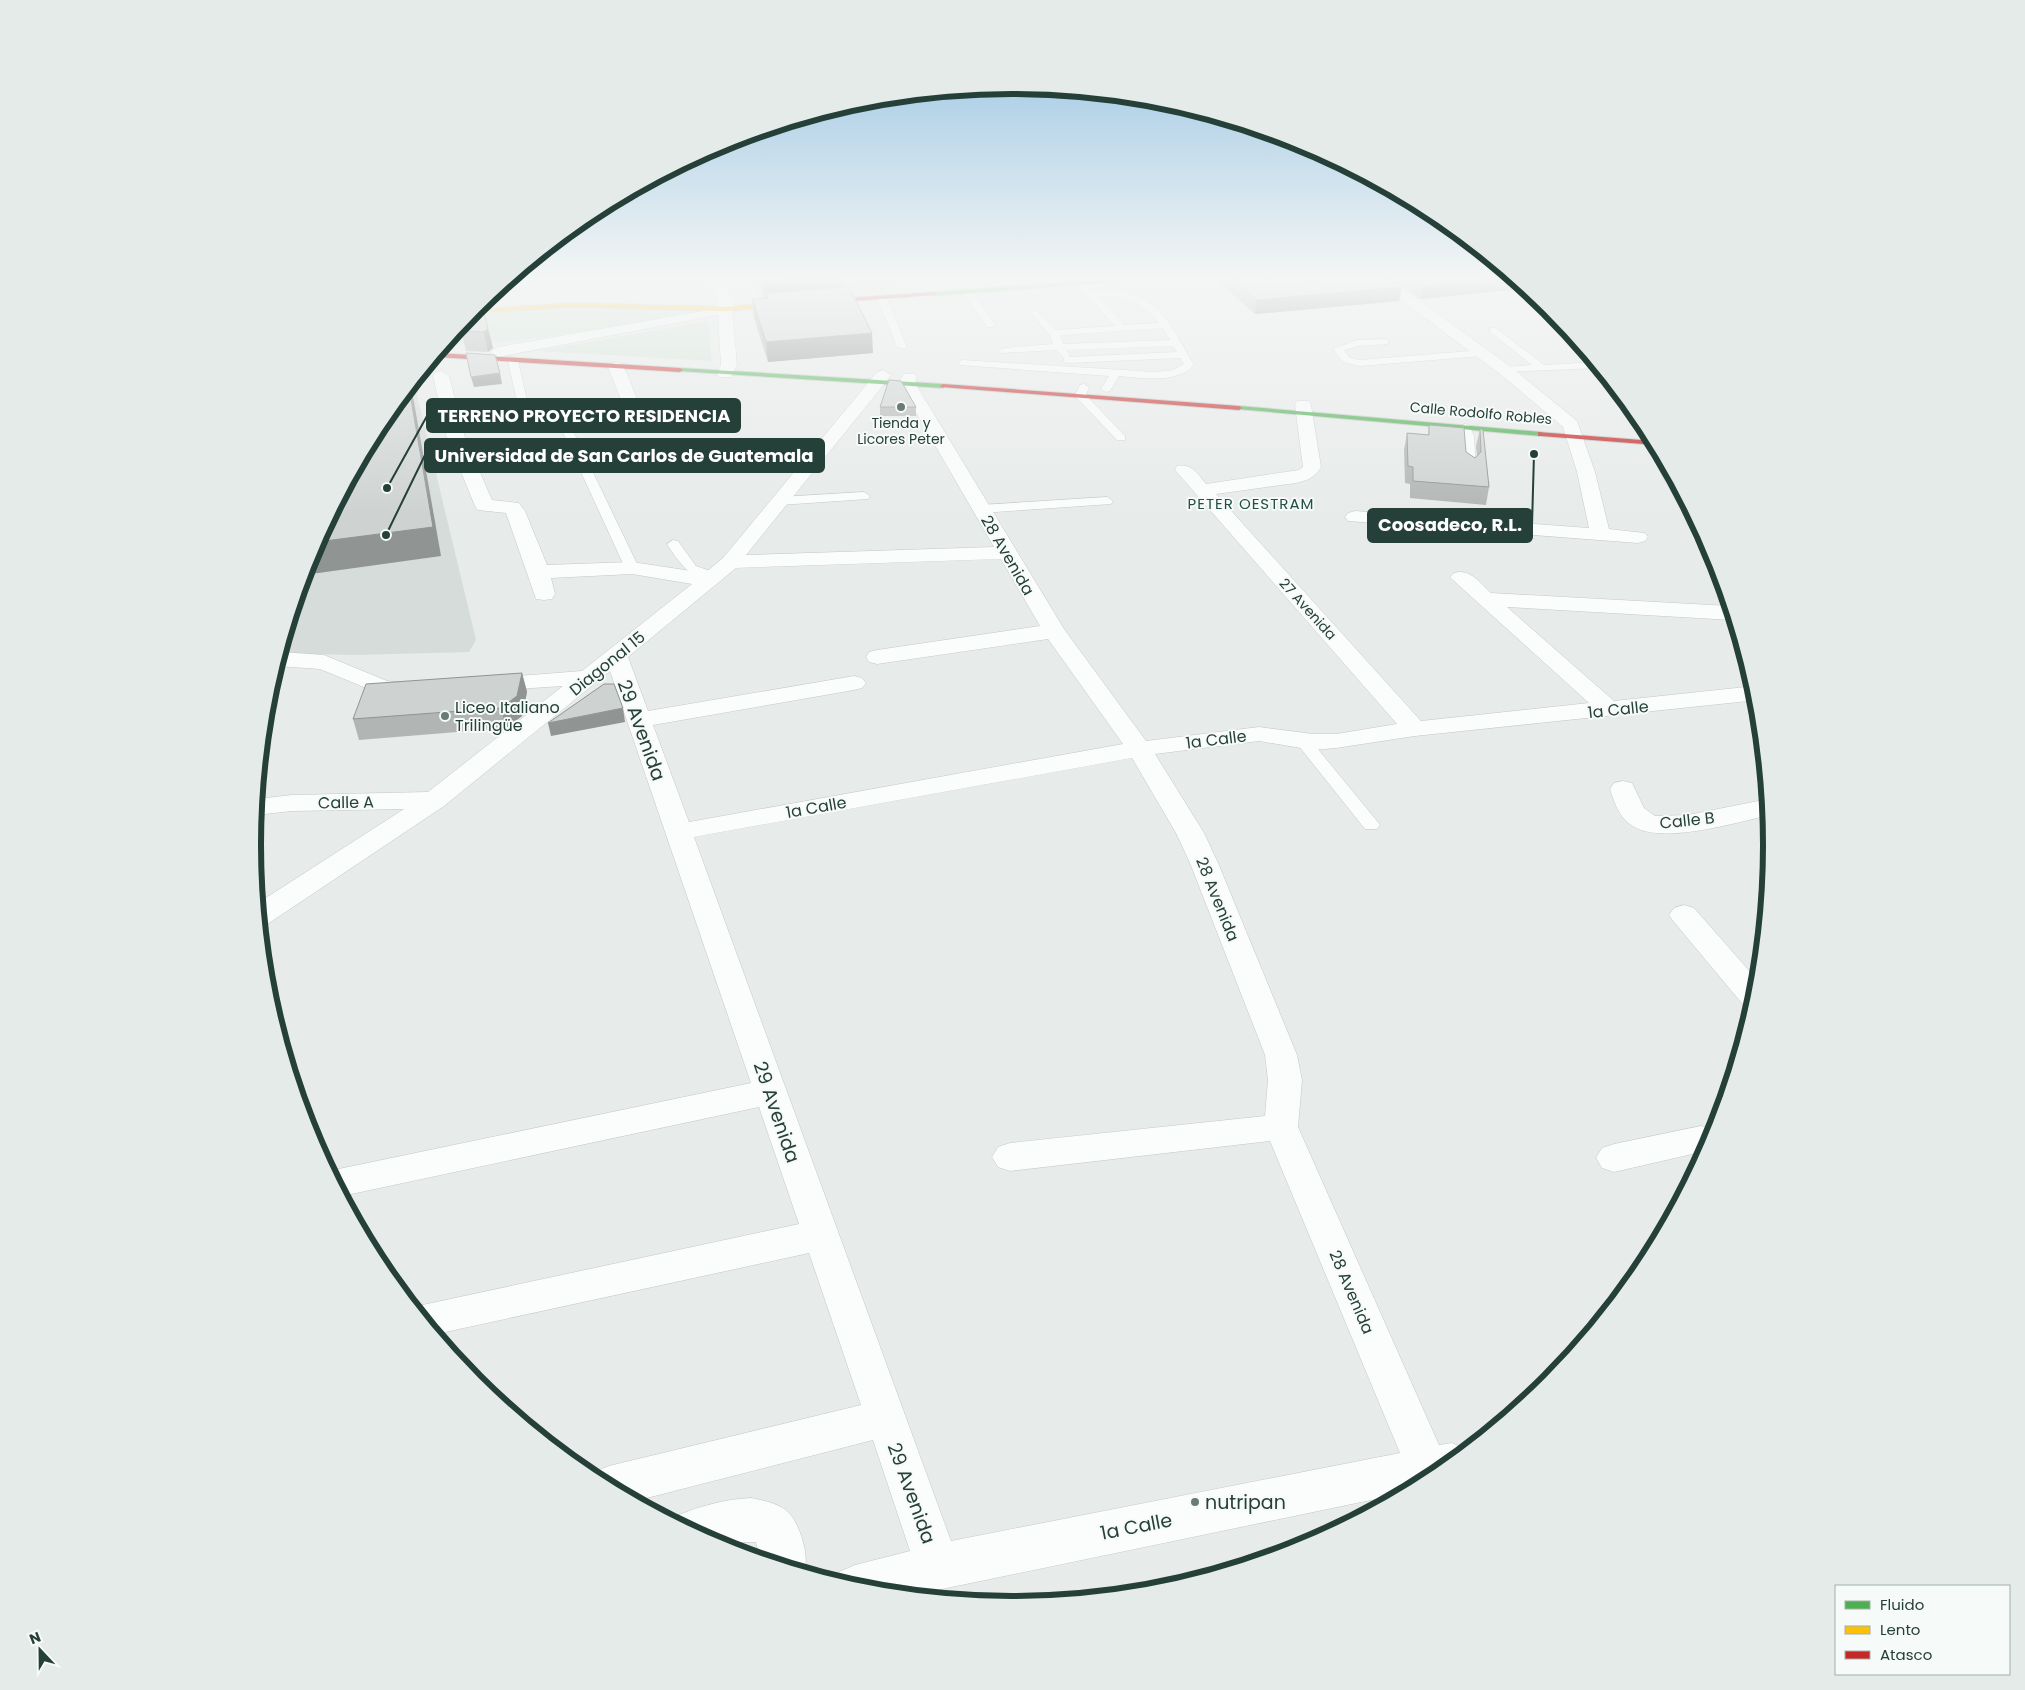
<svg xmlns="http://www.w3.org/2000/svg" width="2025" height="1690" viewBox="0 0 2025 1690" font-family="Poppins,sans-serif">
<rect width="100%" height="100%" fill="#e7ebe9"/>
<!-- built -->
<g fill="#d5dcd9">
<polygon points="751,279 902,279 897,288 759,299"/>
<polygon points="414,382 476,640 469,652 355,655 280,653 310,554 381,423"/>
</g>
<!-- green -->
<g fill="#d2e3d7">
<polygon points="510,279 705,279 711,296 588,293 484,301"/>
<polygon points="932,279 1020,279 930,285"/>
<path d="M532 308 702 309 696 312C612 327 530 343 444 345L470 313Z"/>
<polygon points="708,321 712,361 538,351"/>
</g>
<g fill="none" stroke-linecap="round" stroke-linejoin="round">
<defs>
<g id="lane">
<path d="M1078 281H1084L1093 290C1157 289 1165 315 1194 365 1177 384 1142 378 1119 376L1110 391 1106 392 1101 389 1109 376 959 365V361L963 360 1155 372 1173 370 1184 364 1180 358 1068 363 1064 362V358L1056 350 1000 353 999 351 1004 348 1053 344 1049 334 1031 313 1036 310 1056 330 1115 326 1078 285ZM1097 296C1125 295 1142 301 1159 323L1124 325ZM1163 328 1170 340 1063 344 1060 335ZM1173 346 1177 352 1069 357 1070 355 1066 350Z"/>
<polygon points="965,290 971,290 995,325 993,327 987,327 963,292"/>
<polygon points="879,296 887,298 907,347 905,349 897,347 877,298"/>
<polygon points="1490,328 1496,328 1544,365 1595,362 1599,368 1501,372 1501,368 1505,367 1532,365 1490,332"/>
<polygon points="1385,339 1388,340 1388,344 1358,346 1344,350 1350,358 1360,360 1482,350 1487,353 1482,356 1360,366 1343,362 1333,349 1357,340"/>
<polygon points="513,358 518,361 528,404 557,405 562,408 639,568 637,571 627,571 625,568 553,411 529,412 518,406 508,361"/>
<polygon points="1084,384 1089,387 1086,395 1125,436 1125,440 1117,440 1076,397 1075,395 1080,385"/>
<polygon points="1465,424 1469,425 1474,436 1476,469 1470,473 1464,469 1462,436 1459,427"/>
<path d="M1654 441 1683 494C1663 493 1657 459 1650 444Z"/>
<polygon points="864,492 870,496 868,499 780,505 774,501 780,497"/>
<polygon points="1107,497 1113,501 1111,504 981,513 975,509 981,505"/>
<path d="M673 540 678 541 696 566 719 574 721 577 719 580C694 586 678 561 667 544Z"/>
<polygon points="1302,735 1308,737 1377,821 1380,825 1377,829 1365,829 1294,740"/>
</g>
<g id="street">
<polygon points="711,279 725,279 734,305 732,309 737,365 731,377 719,377 717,374 721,365 718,315 498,357 490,352 498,347 698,312 719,306"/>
<polygon points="1373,279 1389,279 1511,367 1577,421 1595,472 1609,529 1645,533 1648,537 1645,541 1638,543 1348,521 1345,517 1348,513 1355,511 1589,528 1577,472 1563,427 1499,373"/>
<path d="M616 362C631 366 632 401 646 412 664 419 684 409 703 413L712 426 709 430H697L690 421 658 425 634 420 622 402 608 367Z"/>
<path d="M883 370 891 375 889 378 746 555 994 547 899 383 903 374H915L917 377 915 383 1064 629 1146 741 1259 727 1313 734H1336L1397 724 1175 470 1177 466C1192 463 1198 474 1206 484L1299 470 1303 467 1295 405 1297 401H1309L1311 405 1321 467C1315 478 1308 480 1296 483L1216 494 1421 721 1589 703 1454 581 1450 577 1454 573C1470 568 1480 583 1491 593L1730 606 1734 619 1732 620 1507 607 1614 701 1755 686 1758 700 1415 736 1336 748 1313 750 1259 741 1155 754 1204 833 1218 863 1297 1055 1302 1080 1298 1127 1439 1445 1452 1443 1468 1450 1434 1477 1405 1493 913 1595 864 1590 835 1582 839 1572 855 1565 910 1551 873 1440 635 1501 592 1478 594 1472 609 1466 861 1405 809 1253 436 1334 413 1307 799 1224 759 1107 342 1196 329 1171 751 1083 610 671 444 806 269 923 260 925 258 903 404 809 292 811 256 815 257 799 292 795 428 792 563 686 487 691 479 689 475 684 479 679 582 671 692 584 632 574 551 578 555 594 552 599 544 600 536 599 506 513 478 510 475 506 447 438 433 376 435 373 441 371 449 376 465 438 492 500 519 503 525 511 547 565 632 562 705 573 723 558 877 372ZM1001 559 1040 626 877 650 869 652 866 657 869 662 877 664 1048 639 1123 744 689 822 653 725 854 690 862 688 866 683 862 678 854 676 648 711 628 657 736 568ZM1132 758 1176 833 1190 863 1265 1055 1268 1080 1265 1116 1010 1143 998 1147 992 1157 998 1167 1010 1171 1270 1141 1400 1453 951 1541 694 837Z"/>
<polygon points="281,652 324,655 387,681 417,684 421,689 417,694 409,696 383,695 320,669 277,666"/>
<path d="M1623 781 1632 783 1644 808 1655 816 1688 815 1768 799 1770 815C1737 822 1660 846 1631 825 1619 817 1614 802 1610 789L1614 783Z"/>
<polygon points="1684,905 1694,908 1759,982 1753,1009 1745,1007 1674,922 1669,915 1674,908"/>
<polygon points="1701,1126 1716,1130 1705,1154 1701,1152 1614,1172 1602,1168 1596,1158 1602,1148 1614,1144"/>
<path d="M751 1498C763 1500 780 1504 788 1512 800 1524 810 1557 804 1572L760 1559 756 1542H739L719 1546 674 1522 676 1516C700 1506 726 1499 751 1498Z"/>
</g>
<g id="fast">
<polygon points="1110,279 1133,279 1130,281 933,296 930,294 933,292"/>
<polygon points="680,368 943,384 946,386 943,388 678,371 677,370"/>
<polygon points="1239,406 1541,432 1545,434 1541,436 1237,409 1236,408"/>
</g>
<polygon id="slow" points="572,303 725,307 772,303 775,305 772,307 725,311 572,307 470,313 473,310"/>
<g id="jam">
<polygon points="933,292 935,295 772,307 769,305 772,303"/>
<polygon points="438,353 680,368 683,370 680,372 435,357"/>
<polygon points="943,384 1239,406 1242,408 1239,410 941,387 940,386"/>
<polygon points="1538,432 1654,441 1656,445 1541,436 1538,436"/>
</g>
</defs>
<!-- lane casing -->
<use href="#lane" stroke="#c4c8c6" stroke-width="1"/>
<!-- street casing -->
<use href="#street" stroke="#c4c8c6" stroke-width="1"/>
<!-- fast casing -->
<use href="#fast" stroke="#c3c9c7" stroke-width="2"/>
<!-- slow casing -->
<use href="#slow" stroke="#c3c9c7" stroke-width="2"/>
<!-- jam casing -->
<use href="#jam" stroke="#c3c9c7" stroke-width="2"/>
<!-- lane -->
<use href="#lane" fill="#fbfcfc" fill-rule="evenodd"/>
<!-- street -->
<use href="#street" fill="#fbfcfc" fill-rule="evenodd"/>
<!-- fast -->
<use href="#fast" fill="#4caf50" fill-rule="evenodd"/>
<!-- slow -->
<use href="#slow" fill="#ffc107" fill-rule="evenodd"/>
<!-- jam -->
<use href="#jam" fill="#c62828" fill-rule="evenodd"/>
</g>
<!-- wall -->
<g fill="#b1b5b4">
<polygon points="758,279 844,279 845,287 873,353 768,362 754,318 752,299 764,298"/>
<polygon points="1221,279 1390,279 1399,301 1255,314 1220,283"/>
<polygon points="1392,279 1515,279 1523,285 1522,289 1420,299"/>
<polygon points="460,326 488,328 493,348 488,352 466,351"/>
<rect x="880" y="407" width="36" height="9"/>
<polygon points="1429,425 1466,452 1475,458 1477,455 1476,446 1480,429 1489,487 1486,505 1410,498 1410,484 1405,483 1404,450 1407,433 1428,435"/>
<polygon points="522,673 527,692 522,716 506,728 359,740 353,719"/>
</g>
<!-- shaded-wall -->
<g fill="#909492">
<polygon points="801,279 844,279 845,294 766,293 767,300 765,300 763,282"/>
<polygon points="1494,279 1515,279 1523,285 1522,289 1420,299 1423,286"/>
<polygon points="1402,287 1399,301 1255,314 1256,300"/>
<polygon points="488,328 493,348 488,352 484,332"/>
<polygon points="872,333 873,353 768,362 766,342"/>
<polygon points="500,373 502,384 474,387 471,377"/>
<polygon points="411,385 441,556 304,575 310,554 317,542"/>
<polygon points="522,673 527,692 522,716 506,728 501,708"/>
<polygon points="623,708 625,722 551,736 548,723"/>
</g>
<!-- building -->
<g fill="#ced3d1" stroke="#909492">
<polygon points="762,279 801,279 763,282"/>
<polygon points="1232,279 1306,279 1309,282 1319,279 1390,279 1402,287 1256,300"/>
<polygon points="1413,279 1494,279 1423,286"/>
<polygon points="849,287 872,333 766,342 752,299 768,298 766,293"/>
<polygon points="481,302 488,328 484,332 461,331 460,326 475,307"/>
<polygon points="466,353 495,355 500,373 471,377"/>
<polygon points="889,380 901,381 916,407 880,407"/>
<polygon points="409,388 433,527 317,542 381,423"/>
<polygon points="1429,425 1464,428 1466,452 1475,458 1481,452 1480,429 1483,430 1489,487 1413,481 1413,467 1408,466 1407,433 1429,435"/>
<polygon points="522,673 517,696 501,708 353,719 366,684"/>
<polygon points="604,684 614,684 623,708 548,723"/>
</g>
<!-- sky -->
<linearGradient id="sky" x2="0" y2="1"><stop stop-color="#8fbfe1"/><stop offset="0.54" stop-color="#f4f6f5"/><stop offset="1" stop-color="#f4f6f5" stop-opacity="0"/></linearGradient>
<rect width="2025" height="515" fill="url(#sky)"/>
<!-- markers -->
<g fill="#697b77" stroke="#f6faf8" stroke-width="2">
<circle cx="901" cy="407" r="5"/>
<circle cx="445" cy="716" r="5"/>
<circle cx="1195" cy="1502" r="5"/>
</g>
<g text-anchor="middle" stroke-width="4" stroke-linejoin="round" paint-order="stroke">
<!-- far-street labels -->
<g font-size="14" fill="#253f39" stroke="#f6faf8">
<text transform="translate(1481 413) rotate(5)" y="5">Calle Rodolfo Robles</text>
<text transform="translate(1308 609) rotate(48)" y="5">27 Avenida</text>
</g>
<!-- far-poi labels -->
<g font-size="14" fill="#253f39" stroke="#f6faf8">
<text x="901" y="428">Tienda y<tspan x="901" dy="16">Licores Peter</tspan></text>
</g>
<!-- far-neighbourhood labels -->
<g font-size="15" letter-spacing="1" fill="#225046" stroke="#f6faf8">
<text x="1251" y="509">PETER OESTRAM</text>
</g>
<!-- street labels -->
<g font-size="16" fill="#253f39" stroke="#f6faf8">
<text transform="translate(1008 555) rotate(60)" y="6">28 Avenida</text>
<text transform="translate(607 663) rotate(-39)" y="6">Diagonal 15</text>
<text transform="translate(1618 709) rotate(-6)" y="6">1a Calle</text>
<text transform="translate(1216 739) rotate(-7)" y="6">1a Calle</text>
<text transform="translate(346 802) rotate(-1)" y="6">Calle A</text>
<text transform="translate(816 807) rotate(-10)" y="6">1a Calle</text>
<text transform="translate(1687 820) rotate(-6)" y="6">Calle B</text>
<text transform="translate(1218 899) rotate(68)" y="6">28 Avenida</text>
<text transform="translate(1352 1292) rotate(67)" y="6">28 Avenida</text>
</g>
<!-- poi labels -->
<g font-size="16" fill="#253f39" stroke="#f6faf8" text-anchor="start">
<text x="455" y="713">Liceo Italiano<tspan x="455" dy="18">Trilingüe</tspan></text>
</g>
<!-- near-street labels -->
<g font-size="19" fill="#253f39" stroke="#f6faf8">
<text transform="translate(642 730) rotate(70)" y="7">29 Avenida</text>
<text transform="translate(777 1112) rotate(71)" y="7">29 Avenida</text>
<text transform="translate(912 1493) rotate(70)" y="7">29 Avenida</text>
<text transform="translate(1136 1526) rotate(-11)" y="7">1a Calle</text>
</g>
<!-- near-poi labels -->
<g font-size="19" fill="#253f39" stroke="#f6faf8" text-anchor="start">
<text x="1205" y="1509">nutripan</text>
</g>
</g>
<!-- crop -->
<path d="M0 0H2025V1690H0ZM261 845a751 751 0 1 1 1502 0a751 751 0 1 1-1502 0Z" fill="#e5ebe9" fill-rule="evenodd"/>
<path fill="none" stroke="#253f39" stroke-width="6" d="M261 845a751 751 0 1 1 1502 0a751 751 0 1 1-1502 0Z"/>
<!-- callouts -->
<path fill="none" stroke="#253f39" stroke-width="2" d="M387 488L427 416M386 535L425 455M1534 454L1532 525"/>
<g fill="#253f39" stroke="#f6faf8" stroke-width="2">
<circle cx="387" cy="488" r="5"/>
<circle cx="386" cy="535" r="5"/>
<circle cx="1534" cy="454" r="5"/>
</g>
<g fill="#253f39" stroke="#253f39" stroke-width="2">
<rect x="427" y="399" width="313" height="33" rx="5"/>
<rect x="425" y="439" width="399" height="33" rx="5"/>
<rect x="1368" y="509" width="164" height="33" rx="5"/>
</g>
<g font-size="18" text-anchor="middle" font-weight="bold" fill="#fff">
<text x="584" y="422">TERRENO PROYECTO RESIDENCIA</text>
<text x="624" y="462">Universidad de San Carlos de Guatemala</text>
<text x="1450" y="531">Coosadeco, R.L.</text>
</g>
<!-- legend -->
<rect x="1835" y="1585" width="175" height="90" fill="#f6faf8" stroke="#a2afac"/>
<rect x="1845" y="1601" width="25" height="8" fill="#4caf50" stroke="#a2afac"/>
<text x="1880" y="1610" font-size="15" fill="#253f39">Fluido</text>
<rect x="1845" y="1626" width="25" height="8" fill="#ffc107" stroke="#a2afac"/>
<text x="1880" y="1635" font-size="15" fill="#253f39">Lento</text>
<rect x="1845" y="1651" width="25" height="8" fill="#c62828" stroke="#a2afac"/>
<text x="1880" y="1660" font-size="15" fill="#253f39">Atasco</text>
<!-- north arrow -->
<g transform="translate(40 1650) rotate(338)" stroke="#f6faf8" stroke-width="4" paint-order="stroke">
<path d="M0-4L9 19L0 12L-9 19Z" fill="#253f39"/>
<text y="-8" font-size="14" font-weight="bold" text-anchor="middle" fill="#253f39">N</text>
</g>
</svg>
